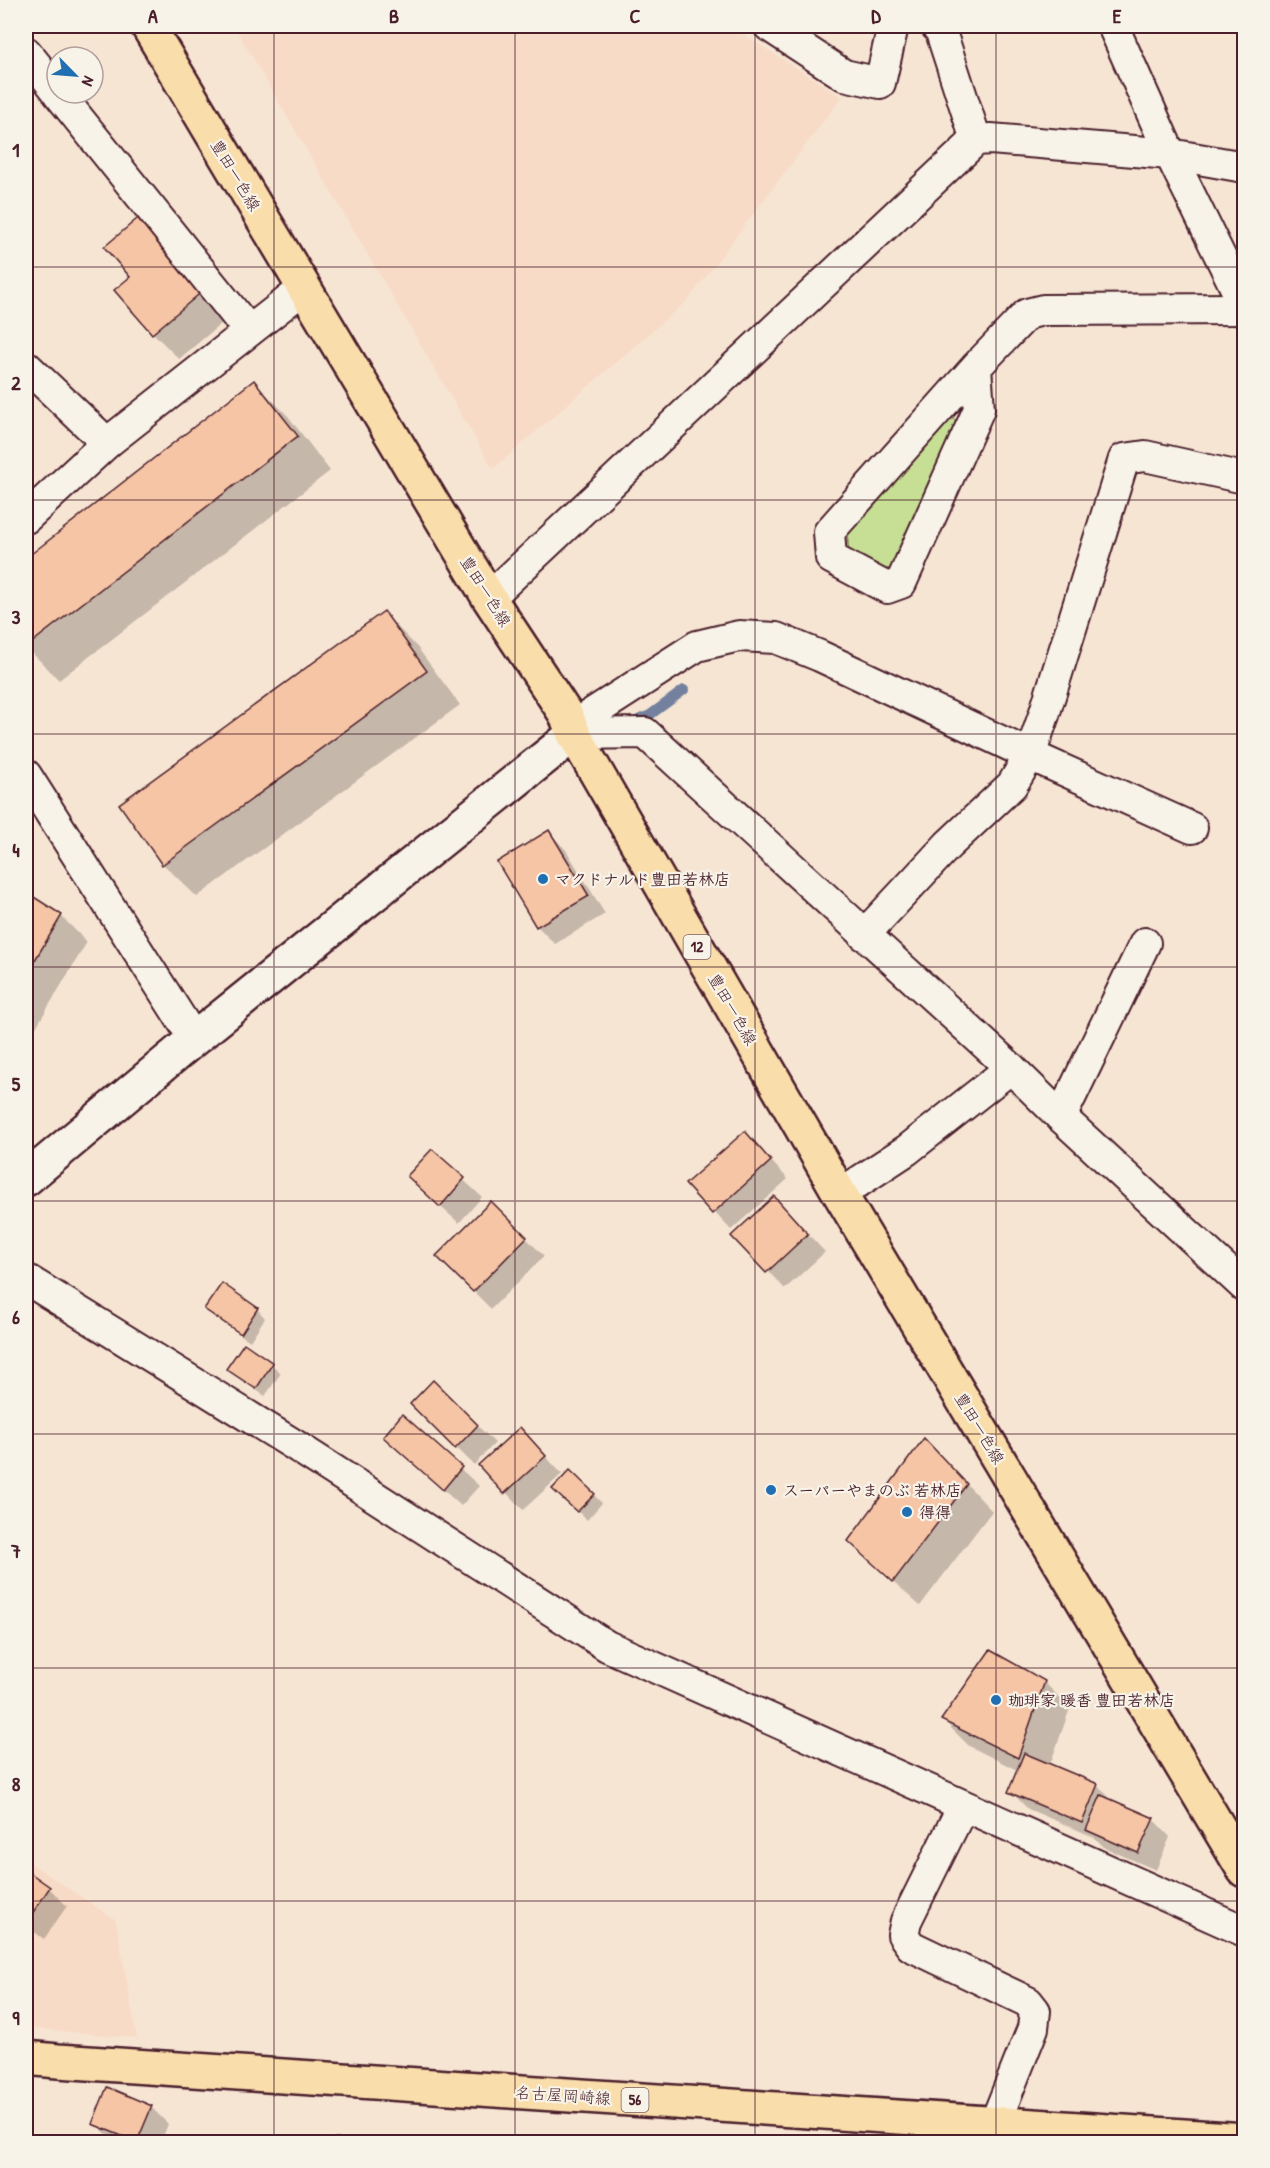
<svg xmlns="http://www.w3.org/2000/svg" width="1270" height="2168" viewBox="0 0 1270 2168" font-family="'Patrick Hand','Klee One',sans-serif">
<rect width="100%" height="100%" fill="#f7e5d4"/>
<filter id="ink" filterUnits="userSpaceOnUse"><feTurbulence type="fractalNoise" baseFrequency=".0167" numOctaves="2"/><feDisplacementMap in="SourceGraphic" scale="12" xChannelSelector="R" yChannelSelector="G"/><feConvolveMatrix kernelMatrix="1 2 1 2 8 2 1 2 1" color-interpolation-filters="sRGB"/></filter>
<g filter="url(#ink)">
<!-- built -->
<g fill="#f7dbc6">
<polygon points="234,26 730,26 842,97 688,300 493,469"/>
<polygon points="26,1860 116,1920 137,2038 26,2028"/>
</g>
<!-- green -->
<polygon fill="#c7df95" stroke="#887f60" stroke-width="1.5" points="949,415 956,421 894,568 872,571 849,557 847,530"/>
<!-- shadow -->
<g fill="#0003">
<polygon points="144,215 229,317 179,359 153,333 117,290 132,278"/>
<polygon points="254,382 288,416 330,471 59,680 26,647 26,560"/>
<polygon points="384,613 417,647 460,705 197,897 163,864"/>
<polygon points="549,832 566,850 605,914 555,944 537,926 499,862"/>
<polygon points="26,894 61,916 87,942 26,1044"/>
<polygon points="745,1133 788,1179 731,1230 688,1184"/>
<polygon points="432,1151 482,1197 459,1223 426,1194"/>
<polygon points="491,1203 544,1256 491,1309 438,1256"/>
<polygon points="791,1216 825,1252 785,1289 734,1236"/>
<polygon points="206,1309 257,1309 265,1318 250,1341 214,1317"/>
<polygon points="245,1345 272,1365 281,1373 265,1396 237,1377 228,1369"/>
<polygon points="433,1382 495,1443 474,1465 412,1404"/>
<polygon points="403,1416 479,1486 461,1506 385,1437"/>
<polygon points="925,1440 992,1511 920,1606 850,1541"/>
<polygon points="537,1447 562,1474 523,1510 480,1465"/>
<polygon points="570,1472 602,1503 587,1520 562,1497"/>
<polygon points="1044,1682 1070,1708 1050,1765 1097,1785 1115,1803 1153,1819 1170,1837 1156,1870 1105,1848 1094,1837 1028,1809 1010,1791 1019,1771 969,1746 943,1720"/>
<polygon points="26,1872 49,1888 67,1906 44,1939 26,1926"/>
<polygon points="151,2107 168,2124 161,2142 116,2142 94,2123"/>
</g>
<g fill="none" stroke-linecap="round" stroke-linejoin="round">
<!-- stream -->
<polyline stroke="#73819f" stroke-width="10" points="631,723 650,715 684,690"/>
</g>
<!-- building -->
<g fill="#f6c5a6" stroke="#4a1f2b" stroke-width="1.5">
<polygon points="144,213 204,290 152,334 114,290 130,277 104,247"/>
<polygon points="254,380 298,436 26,647 26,558"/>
<polygon points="384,611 427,671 162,865 119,804"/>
<polygon points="549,830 589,896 536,927 497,862"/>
<polygon points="26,892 62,915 26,975"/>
<polygon points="745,1131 771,1161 712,1214 685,1184"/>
<polygon points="432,1149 465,1178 440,1207 407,1176"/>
<polygon points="774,1196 808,1234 766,1273 731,1236"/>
<polygon points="491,1201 527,1237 473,1292 436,1256"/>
<polygon points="222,1283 258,1308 241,1334 204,1309"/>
<polygon points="244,1343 273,1363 256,1389 226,1369"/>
<polygon points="433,1380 478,1425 455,1449 410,1404"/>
<polygon points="402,1414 462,1467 443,1490 383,1437"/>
<polygon points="520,1427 546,1456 504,1494 478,1465"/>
<polygon points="924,1438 967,1484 893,1582 848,1541"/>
<polygon points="570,1470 595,1494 577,1512 552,1489"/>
<polygon points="990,1650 1045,1681 1018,1758 941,1720"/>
<polygon points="1024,1753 1098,1784 1082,1823 1008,1792"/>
<polygon points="1101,1795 1154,1818 1138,1853 1086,1830"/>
<polygon points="26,1870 50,1887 26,1923"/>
<polygon points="107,2087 152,2106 137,2142 92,2124"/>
<polygon points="26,2134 38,2142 26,2142"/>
<polygon points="338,2139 338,2142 295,2142"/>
</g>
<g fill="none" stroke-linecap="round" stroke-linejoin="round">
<defs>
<g id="street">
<polyline points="769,26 844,75 880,83 893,26"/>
<polyline points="936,26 940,29 976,140"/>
<polyline points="1113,26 1170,154 1244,305"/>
<polyline points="26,52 57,91"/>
<polyline points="58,93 249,331"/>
<polyline points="26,366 107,443"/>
<polyline points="976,367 979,409 901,583 887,588 831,558 829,532 976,367 1027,314 1043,310 1244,309"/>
<polyline points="26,518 107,443 303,289"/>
<polyline points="489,598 976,140 991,139 1170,154 1244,167"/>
<polyline points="571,727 697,646 739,636 776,638 820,656 1030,755 1192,828"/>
<polyline points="574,734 645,733 1011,1068 1061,1117 1244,1286"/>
<polyline points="26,775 194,1039"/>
<polyline points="864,935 948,845 1012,785 1030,755 1044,715 1124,459 1145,456 1244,478"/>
<polyline points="1061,1117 1145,943"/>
<polyline points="840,1194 907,1150 1011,1068"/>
<polyline points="26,1279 293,1444 607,1646 1244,1931"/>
<polyline points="963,1806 906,1921 903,1935 911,1946 1028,2002 1035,2011 1033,2028 995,2123"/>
</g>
<polyline id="secondary" points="26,1179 194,1039 574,734"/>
<g id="primary">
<polyline points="148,26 489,598 565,713 574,734 840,1194 1244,1870"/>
<polyline points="26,2058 58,2061 1244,2140"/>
</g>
</defs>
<!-- street casing -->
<use href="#street" stroke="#4a1f2b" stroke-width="34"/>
<!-- secondary casing -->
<use href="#secondary" stroke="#4a1f2b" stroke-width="38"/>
<!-- primary casing -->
<use href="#primary" stroke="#4a1f2b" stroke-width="38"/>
<!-- street -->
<use href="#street" stroke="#f7f3e8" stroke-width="30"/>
<!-- secondary -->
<use href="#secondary" stroke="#f7f3e8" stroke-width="33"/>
<!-- primary -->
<use href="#primary" stroke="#f9deab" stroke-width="33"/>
</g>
</g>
<!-- grid -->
<path fill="none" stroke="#4a1f2b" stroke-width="1.5" stroke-opacity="0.55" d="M274 26V2142M515 26V2142M755 26V2142M996 26V2142M26 267H1244M26 500H1244M26 734H1244M26 967H1244M26 1201H1244M26 1434H1244M26 1668H1244M26 1901H1244"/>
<!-- markers -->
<g fill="#1f6fb2" stroke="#f7f3e8" stroke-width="2">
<circle cx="543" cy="879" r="6"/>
<circle cx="771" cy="1490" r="6"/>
<circle cx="907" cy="1512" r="6"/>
<circle cx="996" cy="1700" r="6"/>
</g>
<g text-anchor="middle" stroke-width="4.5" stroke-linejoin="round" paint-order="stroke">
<!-- shield labels -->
<g fill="#f7f3e8" stroke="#7e5f64" stroke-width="1.5">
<rect x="683.5" y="935" width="27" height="24" rx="4.5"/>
<rect x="621.5" y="2088" width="27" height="24" rx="4.5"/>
</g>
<g font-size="15" font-weight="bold" fill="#4a1f2b">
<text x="697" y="952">12</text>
<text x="635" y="2105">56</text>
</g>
<!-- street labels -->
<g font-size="16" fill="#4a1f2b" stroke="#f7f3e8">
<text transform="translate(236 175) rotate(59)" y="6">豊田一色線</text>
<text transform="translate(486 591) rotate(58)" y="6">豊田一色線</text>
<text transform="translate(733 1009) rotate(60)" y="6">豊田一色線</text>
<text transform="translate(980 1428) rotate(59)" y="6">豊田一色線</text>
<text transform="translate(563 2095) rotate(4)" y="6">名古屋岡崎線</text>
</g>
<!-- poi labels -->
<g font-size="16" font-weight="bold" fill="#4a1f2b" stroke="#f7f3e8" text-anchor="start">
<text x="555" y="885">マクドナルド豊田若林店</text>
<text x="783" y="1496">スーパーやまのぶ 若林店</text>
<text x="919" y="1518">得得</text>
<text x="1008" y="1706">珈琲家 暖香 豊田若林店</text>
</g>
</g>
<!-- margin -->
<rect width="1270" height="2168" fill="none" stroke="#f7f3e8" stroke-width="66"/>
<!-- north arrow -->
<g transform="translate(75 75) rotate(115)"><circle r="28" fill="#f7f3e8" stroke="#b29e9c" stroke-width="1.5"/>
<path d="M0-4.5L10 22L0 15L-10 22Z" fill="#1f6fb2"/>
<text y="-9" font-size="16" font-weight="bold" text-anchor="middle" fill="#4a1f2b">N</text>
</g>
<rect x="33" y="33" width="1204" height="2102" fill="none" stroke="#4a1f2b" stroke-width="2"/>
<g font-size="20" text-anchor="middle" font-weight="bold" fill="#4a1f2b">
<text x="153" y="23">A</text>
<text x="394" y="23">B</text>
<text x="635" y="23">C</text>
<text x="876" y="23">D</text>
<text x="1117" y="23">E</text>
<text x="16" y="157">1</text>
<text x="16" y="390">2</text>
<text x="16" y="624">3</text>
<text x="16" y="857">4</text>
<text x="16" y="1091">5</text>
<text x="16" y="1324">6</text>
<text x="16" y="1558">7</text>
<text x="16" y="1791">8</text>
<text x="16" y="2025">9</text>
</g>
</svg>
